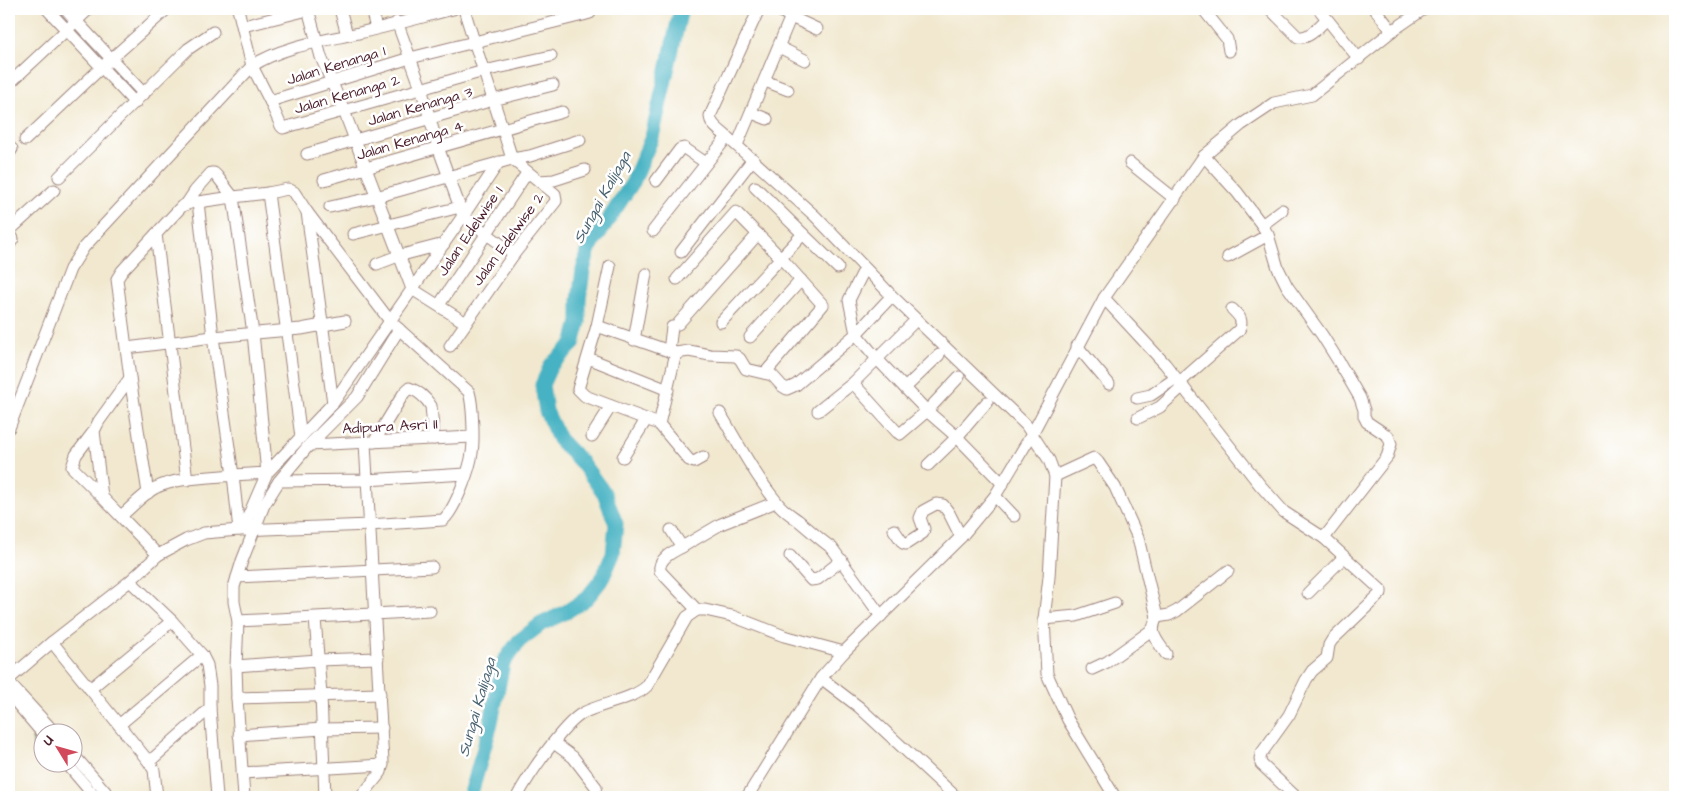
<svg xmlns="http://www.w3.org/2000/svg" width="1684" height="806" viewBox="0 0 1684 806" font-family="'Architects Daughter',sans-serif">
<rect width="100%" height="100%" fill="#fff"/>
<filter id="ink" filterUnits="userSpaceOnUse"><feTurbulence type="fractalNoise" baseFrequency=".02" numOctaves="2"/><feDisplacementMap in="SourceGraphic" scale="10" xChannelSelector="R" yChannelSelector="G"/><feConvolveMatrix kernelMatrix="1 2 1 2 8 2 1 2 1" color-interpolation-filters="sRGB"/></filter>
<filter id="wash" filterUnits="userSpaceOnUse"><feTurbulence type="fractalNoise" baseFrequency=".0096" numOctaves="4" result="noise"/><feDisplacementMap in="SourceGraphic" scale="20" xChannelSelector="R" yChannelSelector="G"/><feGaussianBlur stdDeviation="1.12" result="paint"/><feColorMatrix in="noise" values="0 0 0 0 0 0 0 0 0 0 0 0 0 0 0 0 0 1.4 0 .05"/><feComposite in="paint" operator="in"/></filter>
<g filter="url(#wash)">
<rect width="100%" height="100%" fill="#f1e8cf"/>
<!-- forest -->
<polygon fill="#81b976" stroke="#666c50" points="38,732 42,737 42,761 33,747 32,738"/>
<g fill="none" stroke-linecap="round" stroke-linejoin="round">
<!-- river -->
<polyline stroke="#46b2c3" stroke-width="15" points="470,797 490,727 503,663 519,641 541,624 566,612 587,598 602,579 613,554 616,524 604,493 582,463 559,439 546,411 542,385 551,365 573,344 579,322 579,300 583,270 589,249 633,182 652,137 681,9"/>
</g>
</g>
<g filter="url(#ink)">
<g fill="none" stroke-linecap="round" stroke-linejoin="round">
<defs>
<g id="minor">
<polyline points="47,9 135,103"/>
<polyline points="65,9 144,94"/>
<polyline points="238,9 252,66 270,101 281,126 283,128 484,71 551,56"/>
<polyline points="308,9 321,57 344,111 412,289"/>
<polyline points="340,9 347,35"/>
<polyline points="371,9 376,28"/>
<polyline points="777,9 791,17 817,29"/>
<polyline points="1203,9 1227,39 1229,51"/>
<path d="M1270 9 1298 37C1310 39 1319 26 1327 19"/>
<polyline points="1319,9 1359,59"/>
<polyline points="1375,9 1392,31"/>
<polyline points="9,10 10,9"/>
<polyline points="397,22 421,88 438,147 463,216 514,254"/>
<polyline points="243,26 308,10"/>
<polyline points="779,47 805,60"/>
<polyline points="13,80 89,9"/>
<polyline points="765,81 788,90"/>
<polyline points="270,101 410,58 583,15 590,13 589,9"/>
<polyline points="752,113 767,119"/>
<path d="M727 137C721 131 710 125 710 116L759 9"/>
<polyline points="25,140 102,67 167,9"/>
<polyline points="737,145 794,9"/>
<polyline points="9,153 12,149"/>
<polyline points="307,154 493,100 553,85"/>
<polyline points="1204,156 1237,192 1262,225 1268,235 1278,268 1287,286 1322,335 1339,362 1360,398 1364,410 1364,416 1367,422 1388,436 1391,444 1387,457 1324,538"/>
<polyline points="512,159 530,156 580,140"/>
<polyline points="1130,163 1175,199"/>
<polyline points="59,177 188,49 213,32"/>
<polyline points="324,180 562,112"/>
<polyline points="539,181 554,180 585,170"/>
<polyline points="656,181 680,149 684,148 706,163"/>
<polyline points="268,193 301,437"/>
<polyline points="187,203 195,191 211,173 214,173 217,176 233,197 198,202 213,337 233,475 267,473 253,333 233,197 268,193 288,189 294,192 307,212 333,403"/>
<path d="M330 207 376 197 512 159C497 109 479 59 464 9"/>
<polyline points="1262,225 1282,210"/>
<polyline points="653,231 727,137 815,216 892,296 1026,425 1049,460 1055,476 1049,577 1044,619 1047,674 1068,720 1115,797"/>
<polyline points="353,234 460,207"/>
<polyline points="803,234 838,268"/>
<polyline points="9,245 13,239 9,231 54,190"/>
<polyline points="681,252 753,159"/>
<polyline points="1228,257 1268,235"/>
<polyline points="377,264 398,256 444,244"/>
<polyline points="610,266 597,326 578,389 585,396 659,424"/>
<polyline points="862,274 849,300 856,334 878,360 927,411 957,437 1003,484"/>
<polyline points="677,279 736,212 781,258 823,305 765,373"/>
<polyline points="412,289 466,323"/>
<polyline points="1104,298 1165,364 1260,485 1284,512 1324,538 1381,590 1381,593 1332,640 1329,645 1327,658 1312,671 1306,680 1289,715 1261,754 1260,759 1261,764 1296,797"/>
<polyline points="439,305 527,173"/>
<polyline points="721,322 803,234 755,187"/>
<polyline points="678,324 758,234"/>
<polyline points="597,326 669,351 676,353 689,351 710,355 736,356 740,359 746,369 772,375 782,386 787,389 796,385 856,334 888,300"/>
<polyline points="750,337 801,280"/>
<polyline points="634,340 646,274"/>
<polyline points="450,346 514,254 556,201 555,194 512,159"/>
<polyline points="1077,346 1109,384"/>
<polyline points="127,348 213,337 301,329 345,321"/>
<polyline points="669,351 672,327"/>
<polyline points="676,353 659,424 689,460 694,462 703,457"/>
<polyline points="588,358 668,390"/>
<path d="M1180 382 1239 330C1244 320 1239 316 1232 309"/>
<polyline points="853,383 897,432 900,434 927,411 959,377"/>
<polyline points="905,388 939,355"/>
<polyline points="1137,398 1151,395 1176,378"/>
<polyline points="818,411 853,383 912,324"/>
<path d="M720 413C738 443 754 474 776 501 782 510 791 515 799 521 810 530 820 540 832 548L881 616"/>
<polyline points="1138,418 1160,407 1183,386"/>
<path d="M9 428 70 269 84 247 252 66C283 46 323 41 359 33 390 26 422 17 453 9"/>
<polyline points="94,431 76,455 72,467 102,497 158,555"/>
<polyline points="592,436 611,406"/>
<path d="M374 442 404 393 409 388C418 391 426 398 431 406L434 439"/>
<polyline points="309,445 472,437"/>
<polyline points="623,457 646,420"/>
<polyline points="928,465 957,437 987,402"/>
<path d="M1055 476 1094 458 1098 462 1115 487 1138 538 1157 617C1148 634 1157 640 1166 654"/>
<polyline points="187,480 156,234 182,206 193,202"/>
<polyline points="279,481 366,480 466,474"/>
<polyline points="148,493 130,378 117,279 122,271 156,234"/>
<polyline points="995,496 1014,516"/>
<polyline points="102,497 94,431 99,421 130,378"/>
<path d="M121 516C132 507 142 495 155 488 178 477 208 478 233 475L239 530"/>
<polyline points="245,530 247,519 267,473 333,403 463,216 499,162"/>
<polyline points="671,530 682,547 721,524 776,502"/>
<polyline points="894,530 903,543 906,544 923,533 924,529 920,518 923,511 936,504 943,505 949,513 961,537"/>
<path d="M682 547C672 552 658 559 660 571L697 610"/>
<polyline points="790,556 811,580 818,579 842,560"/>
<polyline points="237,577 432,567"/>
<polyline points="130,581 172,621 202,655 207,665 210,686 210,708 217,797"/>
<polyline points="1308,593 1344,557"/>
<polyline points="1157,617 1169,615 1177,611 1228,571"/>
<polyline points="315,618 321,695 325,797"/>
<polyline points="1044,619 1076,616 1115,603"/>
<polyline points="238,621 430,611"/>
<polyline points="52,642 149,762 154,770 157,797"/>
<polyline points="236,666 318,660 378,658"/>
<polyline points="1092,669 1107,662 1153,629"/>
<polyline points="821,678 859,707 956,797"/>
<path d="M9 679 52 642 130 581 158 555 186 540 204 533 239 530 369 525 443 520C455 510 470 469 472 453 474 440 473 405 469 392L390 321 307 212"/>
<polyline points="9,683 56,734"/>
<polyline points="90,689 172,621"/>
<polyline points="9,694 43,734"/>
<polyline points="237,698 380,694"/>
<polyline points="119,725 202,655"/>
<polyline points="239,735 322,729 382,728"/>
<polyline points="554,743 573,757 596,787"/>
<polyline points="72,753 110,797"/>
<polyline points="149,762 210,708"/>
<polyline points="67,764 95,797"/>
<polyline points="242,773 383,765"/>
<polyline points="244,797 237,698 236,666 238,621 234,602 234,587 242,561 264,505 279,481 309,445 357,397 399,329"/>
<polyline points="361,797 381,772 383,762 365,443"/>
<path d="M517 797C528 776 563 724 583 713 600 704 634 699 647 686L687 617 697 610H705L732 616 784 636 844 652"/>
<polyline points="747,797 821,678 844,652 961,537 995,496 1032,434 1104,298 1204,156 1241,125 1274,103 1312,95 1392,31 1424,9"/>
</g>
</defs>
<!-- minor casing -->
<use href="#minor" stroke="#9e847d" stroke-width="13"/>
<!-- minor -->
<use href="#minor" stroke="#fff" stroke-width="11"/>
</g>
</g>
<g text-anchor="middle" stroke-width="5" stroke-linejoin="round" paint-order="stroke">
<!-- street labels -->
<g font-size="15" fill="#4a1f2b" stroke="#fff">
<text transform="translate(336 65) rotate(-17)" y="5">Jalan Kenanga 1</text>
<text transform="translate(347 94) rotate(-16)" y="5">Jalan Kenanga 2</text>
<text transform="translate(420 106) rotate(-16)" y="5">Jalan Kenanga 3</text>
<text transform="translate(410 140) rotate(-16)" y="5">Jalan Kenanga 4</text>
<text transform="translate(470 231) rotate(-56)" y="5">Jalan Edelwise 1</text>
<text transform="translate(508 239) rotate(-54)" y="5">Jalan Edelwise 2</text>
<text transform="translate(390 426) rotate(-3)" y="5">Adipura Asri II</text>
</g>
<!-- water labels -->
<g font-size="16" font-style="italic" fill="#48616f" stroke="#fff">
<text transform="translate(601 197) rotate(-61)" y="6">Sungai Kalijaga</text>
<text transform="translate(476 707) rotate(-74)" y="6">Sungai Kalijaga</text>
</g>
</g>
<!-- margin -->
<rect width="1684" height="806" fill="none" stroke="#fff" stroke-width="30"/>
<!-- north arrow -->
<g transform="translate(58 748) rotate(307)"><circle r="24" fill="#ffffff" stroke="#b7a5aa"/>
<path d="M0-4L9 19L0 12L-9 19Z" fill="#d1495b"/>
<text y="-8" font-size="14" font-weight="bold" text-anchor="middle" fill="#4a1f2b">U</text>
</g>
</svg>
